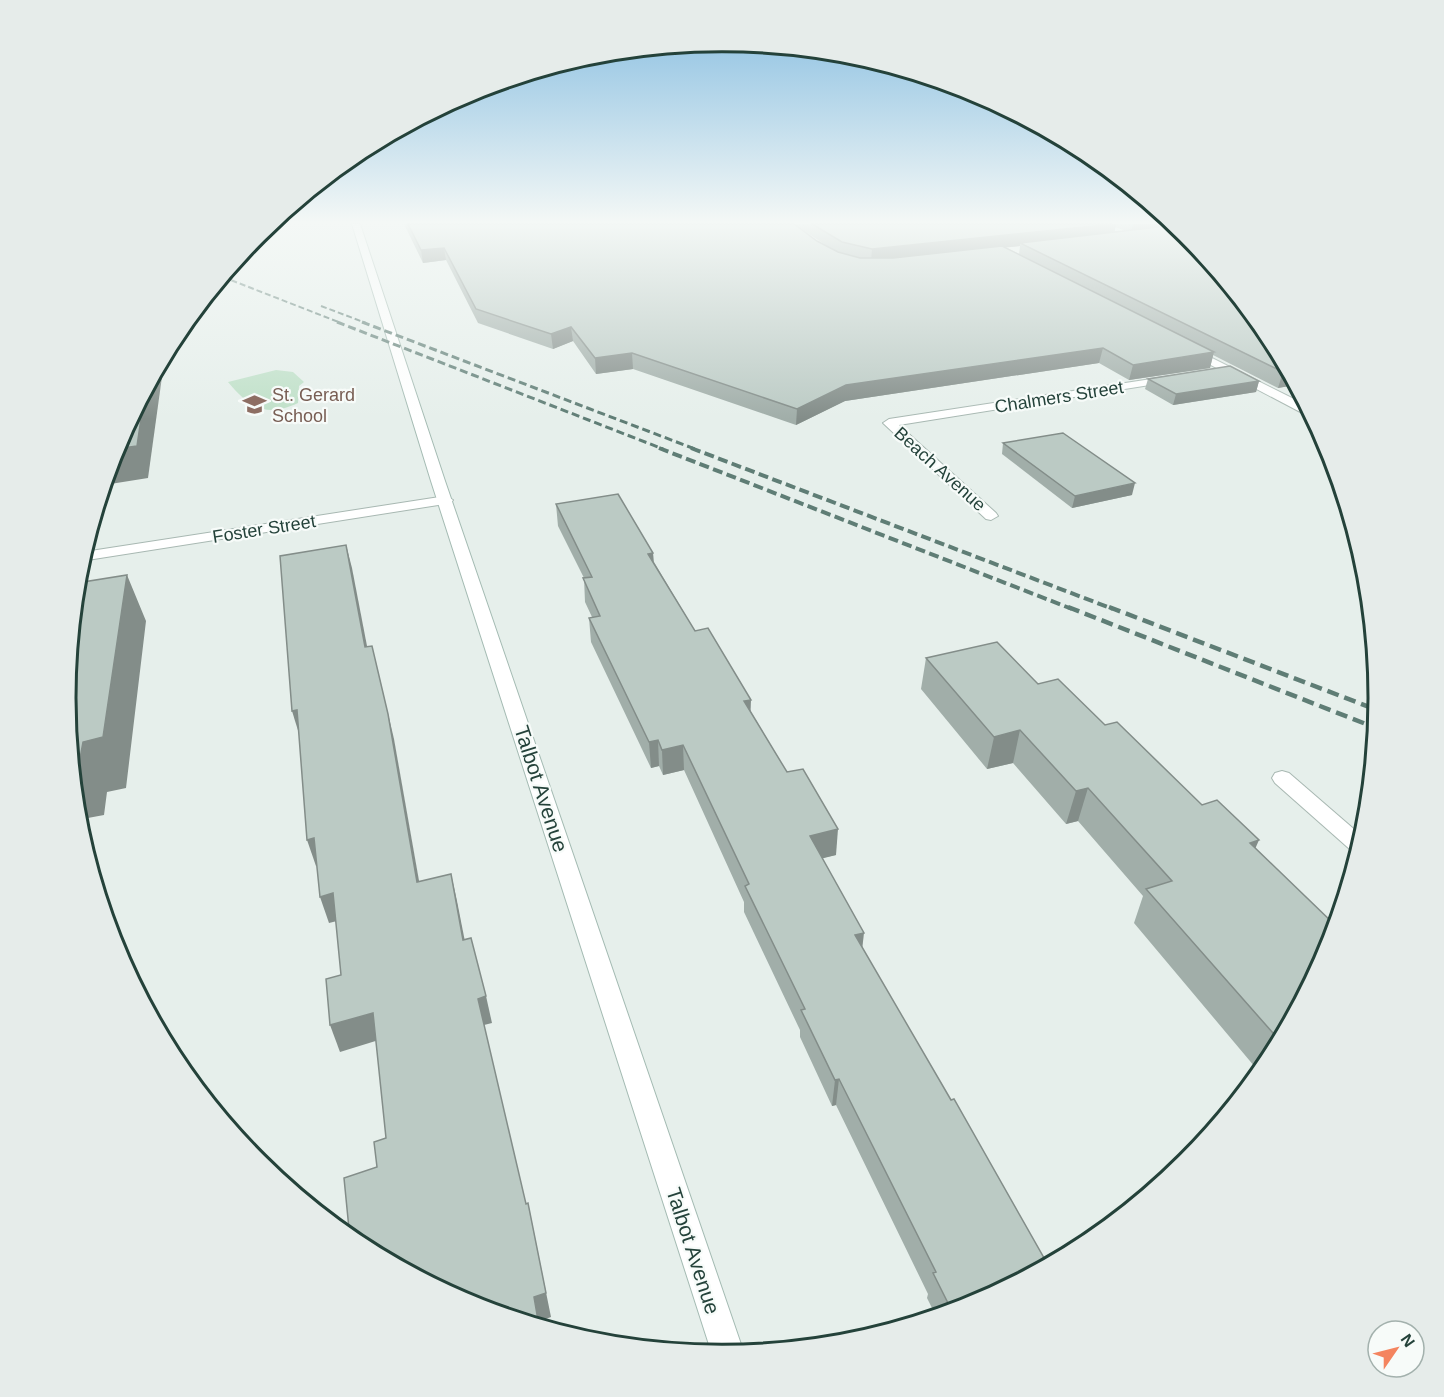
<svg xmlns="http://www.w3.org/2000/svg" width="1444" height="1397" viewBox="0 0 1444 1397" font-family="Arial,sans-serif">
<rect width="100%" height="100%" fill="#e6efeb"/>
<!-- green -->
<path fill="#bfe0c8" d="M276 370 293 372 304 382 299 386 298 403C266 418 250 408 228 382Z"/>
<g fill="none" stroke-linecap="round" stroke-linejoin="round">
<defs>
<g id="street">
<polygon points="1192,348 1306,405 1311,415 1306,415 1188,353 1188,349"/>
<polygon points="1171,376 1175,377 1175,381 899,425 996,513 998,516 991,520 986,519 883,423 889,419"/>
<polygon points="446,496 453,500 451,503 81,561 84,552"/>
<polygon points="1282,771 1289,773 1363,837 1358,854 1353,852 1275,783 1272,778 1275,773"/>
</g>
<polygon id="secondary" points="352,224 360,224 445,481 744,1353 712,1354 431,481"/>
</defs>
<!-- street casing -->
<use href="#street" stroke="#a8b8b2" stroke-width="2"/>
<!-- secondary casing -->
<use href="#secondary" stroke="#a4bbb3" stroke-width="2"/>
<!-- street -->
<use href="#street" fill="#fff" fill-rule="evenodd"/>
<!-- secondary -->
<use href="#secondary" fill="#fff" fill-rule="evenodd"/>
<!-- rail-far3 -->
<g stroke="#5f7d75" stroke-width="2" stroke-dasharray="6 3" stroke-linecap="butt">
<polyline points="223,277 341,323"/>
<polyline points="321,306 366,323"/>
</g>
<!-- rail-far2 -->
<g stroke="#5f7d75" stroke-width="3" stroke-dasharray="8 4" stroke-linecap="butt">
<polyline points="337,322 663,449"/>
<polyline points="362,322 695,449"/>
</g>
<!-- rail-far1 -->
<g stroke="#5f7d75" stroke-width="4" stroke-dasharray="10 4.5" stroke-linecap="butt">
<polyline points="659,448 1072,609"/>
<polyline points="691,448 1113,609"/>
</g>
<!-- rail -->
<g stroke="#5f7d75" stroke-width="4.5" stroke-dasharray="12 6" stroke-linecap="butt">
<polyline points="1068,607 1376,728"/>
<polyline points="1109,607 1377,710"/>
</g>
</g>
<!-- wall -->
<g fill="#a1aea9" fill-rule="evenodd">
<path d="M404 224H1173L1268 334 1295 385 1278 388 1213 355 1210 368 1129 380 1099 363 845 401 796 425 633 369 596 374 573 341 553 349 478 323 446 260 423 263ZM797 226 830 248 817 241ZM1115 227 1126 231 1114 232ZM1020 246 1019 254 1005 247Z"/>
<polygon points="1148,379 1259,381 1256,392 1173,405 1145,389"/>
<polygon points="1003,443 1132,495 1072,508 1002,454"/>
<polygon points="556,504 653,553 654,562 695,631 751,712 836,855 822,858 862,948 973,1305 936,1316 927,1298 928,1294 836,1105 832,1106 800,1037 800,1030 744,912 744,902 684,770 663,775 659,766 651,768 591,642 589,618 592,617 585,602 584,578 558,526"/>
<polygon points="926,658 1038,684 1105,725 1255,848 1328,950 1268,1064 1260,1073 1134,923 1143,896 1078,821 1066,824 1013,763 987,769 921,689"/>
</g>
<!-- shaded-wall -->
<g fill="#838d89">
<polygon points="1116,224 1114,235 1020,243 1020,246 871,262 872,249"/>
<polygon points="1133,224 1173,224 1179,229 1131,233"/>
<polygon points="444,248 446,260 423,263 421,250"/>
<polygon points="571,327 573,341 553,349 551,334"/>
<polygon points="1103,348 1099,363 845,401 796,425 797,409 846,385"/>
<polygon points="1214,352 1210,368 1129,380 1133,365"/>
<polygon points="632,353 633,369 596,374 595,358"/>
<polygon points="165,355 148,478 104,485 115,449"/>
<polygon points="1283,372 1288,372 1295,385 1278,388"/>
<polygon points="1259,381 1256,392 1173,405 1176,394"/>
<polygon points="1135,483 1132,495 1072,508 1075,496"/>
<polygon points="346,545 352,568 372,672 365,647"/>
<polygon points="653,553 654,576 648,554"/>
<polygon points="127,575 146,621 126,788 107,792 104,815 77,820 72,765"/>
<polygon points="372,646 394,739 424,909 417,882"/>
<polygon points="751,700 750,725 744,701"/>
<polygon points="297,710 300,737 292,711"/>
<polygon points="1020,730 1013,763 987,769 994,737"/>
<polygon points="658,740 659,766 651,768 649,742"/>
<polygon points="683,745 684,770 663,775 662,750"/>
<polygon points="1088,788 1078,821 1066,824 1076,791"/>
<polygon points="838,829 836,855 808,862 810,836"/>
<polygon points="314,838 323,864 316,866 307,840"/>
<polygon points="1259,840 1244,874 1250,843"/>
<polygon points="451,874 457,901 470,967 463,940"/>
<polygon points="333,893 341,920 329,923 320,897"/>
<polygon points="864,933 861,959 855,935"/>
<polygon points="486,996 492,1023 484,1025 478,999"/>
<polygon points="373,1013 382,1039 340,1052 330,1025"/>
<polygon points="839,1079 836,1105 832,1106 835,1080"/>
<polygon points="528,1203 551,1317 540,1321 541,1326 539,1326 534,1297"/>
</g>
<!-- building -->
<g fill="#bbcac4" stroke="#838d89" stroke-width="1.5">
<polygon points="408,224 794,224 817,241 838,252 860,258 893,258 1002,246 1214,352 1133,365 1103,348 846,385 797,409 632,353 595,358 571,327 551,334 476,309 444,248 421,250"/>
<polygon points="812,224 1113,224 872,249 842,242"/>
<polygon points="1175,225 1186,235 1268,334 1288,372 1283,372 1020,243"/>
<polygon points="1230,366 1259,381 1176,394 1148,379"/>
<polygon points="145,391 137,446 115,449 116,447"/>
<polygon points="1063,433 1135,483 1075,496 1003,443"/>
<polygon points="618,494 653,553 648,554 695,631 708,628 751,700 744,701 787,772 803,769 838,829 810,836 864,933 855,935 951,1100 954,1099 1048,1265 973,1305 952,1311 933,1273 936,1272 839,1079 835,1080 801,1010 805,1009 745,886 749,884 683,745 662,750 658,740 649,742 589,618 600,616 583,578 592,577 556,504"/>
<polygon points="346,545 365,647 372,646 388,714 417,882 451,874 463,940 471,938 486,996 478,999 526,1204 528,1203 546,1293 534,1297 539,1326 470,1305 357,1244 350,1239 344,1178 377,1167 374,1142 386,1138 373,1013 330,1025 326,979 341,975 333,893 320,897 314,838 307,840 297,710 292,711 280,556"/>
<polygon points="127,575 103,737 83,742 79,764 72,765 66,698 77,583"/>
<polygon points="997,642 1038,684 1058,679 1105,725 1117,722 1202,805 1217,800 1259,840 1250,843 1336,926 1328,950 1280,1041 1146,889 1172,881 1088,788 1076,791 1020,730 994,737 926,658"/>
</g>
<!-- sky -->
<linearGradient id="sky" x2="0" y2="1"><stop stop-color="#84bce0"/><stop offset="0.53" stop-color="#f4f8f6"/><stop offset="1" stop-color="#f4f8f6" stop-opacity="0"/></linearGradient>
<rect width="1444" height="419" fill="url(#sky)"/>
<!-- icons -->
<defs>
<symbol id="school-bare" viewBox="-9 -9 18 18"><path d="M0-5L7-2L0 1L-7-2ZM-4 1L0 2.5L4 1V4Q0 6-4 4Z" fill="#8d6e63" stroke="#f7fbf9" stroke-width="2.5" paint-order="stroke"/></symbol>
</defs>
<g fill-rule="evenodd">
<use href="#school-bare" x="238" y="388" width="33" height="33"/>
</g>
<g text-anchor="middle" stroke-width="4.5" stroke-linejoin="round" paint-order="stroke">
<!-- far-education labels -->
<g font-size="18" fill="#785e54" stroke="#f7fbf9" text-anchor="start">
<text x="272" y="401">St. Gerard<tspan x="272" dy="21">School</tspan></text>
</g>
<!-- far-street labels -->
<g font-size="18" fill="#24423a" stroke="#f7fbf9">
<text transform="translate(1059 397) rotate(-9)" y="6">Chalmers Street</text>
<text transform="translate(940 469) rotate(42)" y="6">Beach Avenue</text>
<text transform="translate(264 529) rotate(-9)" y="6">Foster Street</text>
</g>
<!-- street labels -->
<g font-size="21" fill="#24423a" stroke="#f7fbf9">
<text transform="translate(541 789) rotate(72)" y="7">Talbot Avenue</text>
<text transform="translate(693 1251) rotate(72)" y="7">Talbot Avenue</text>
</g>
</g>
<!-- crop -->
<path d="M0 0H1444V1397H0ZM76 698a646 646 0 1 1 1292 0a646 646 0 1 1-1292 0Z" fill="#e6ecea" fill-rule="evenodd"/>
<path fill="none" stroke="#24423a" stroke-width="3" d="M76 698a646 646 0 1 1 1292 0a646 646 0 1 1-1292 0Z"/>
<!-- north arrow -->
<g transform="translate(1396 1349) rotate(55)"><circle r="28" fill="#f7fbf9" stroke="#a3b1ad" stroke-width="1.5"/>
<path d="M0-4.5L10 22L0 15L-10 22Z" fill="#f4845f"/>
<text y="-9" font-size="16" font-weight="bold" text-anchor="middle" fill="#24423a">N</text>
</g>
</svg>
